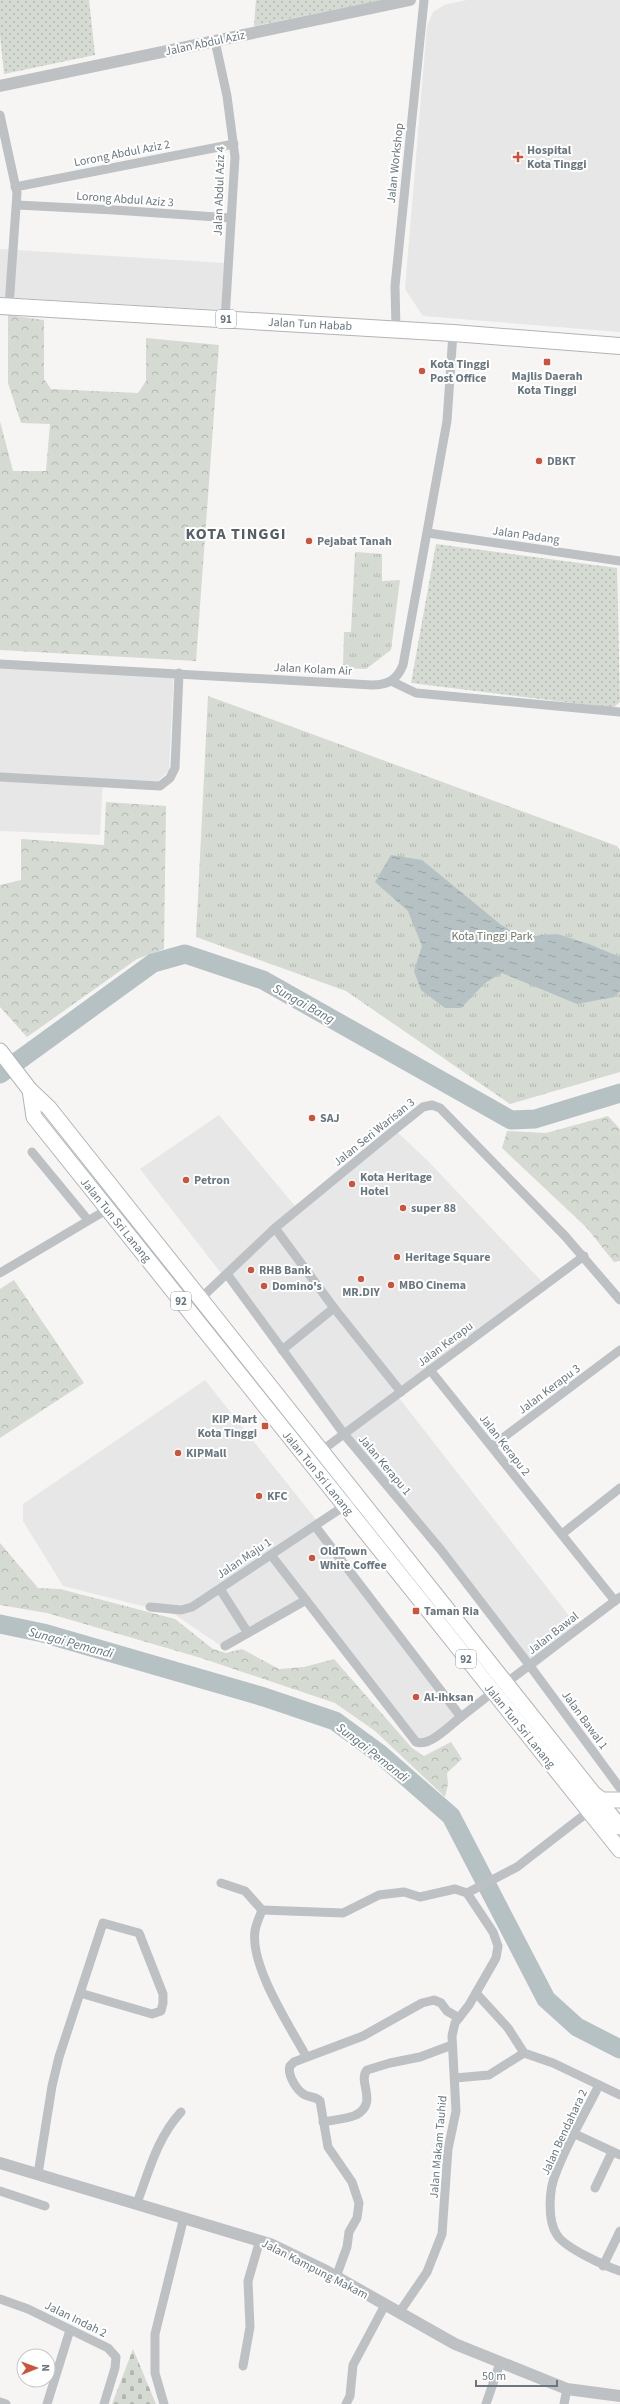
<svg xmlns="http://www.w3.org/2000/svg" width="620" height="2404" viewBox="0 0 620 2404" font-family="'Source Sans 3',sans-serif">
<defs>
<pattern id="grass-dots" width="8" height="8" patternUnits="userSpaceOnUse"><rect width="8" height="8" fill="#d5dad2"/><path d="M2 2h.1M6 6h.1" fill="none" stroke="#b1b6b0" stroke-width="1.8" stroke-linecap="round"/></pattern>
<pattern id="forest-crowns" width="20" height="18" patternUnits="userSpaceOnUse"><rect width="20" height="18" fill="#d5dad2"/><path d="M2 6a3 3 0 1 1 6 0M12 15a3 3 0 1 1 6 0" fill="none" stroke="#b1b6b0"/></pattern>
<pattern id="cemetery-stones" width="16" height="16" patternUnits="userSpaceOnUse"><rect width="16" height="16" fill="#d5dad2"/><path d="M2 7V4a2 2 0 0 1 4 0v3zM10 15v-3a2 2 0 0 1 4 0v3z" fill="#b1b6b0"/></pattern>
<pattern id="park-tufts" width="24" height="20" patternUnits="userSpaceOnUse"><rect width="24" height="20" fill="#d5dad2"/><path d="M3 7l-1-3M5 7V3M7 7l1-3M15 17l-1-3M17 17v-4M19 17l1-3" fill="none" stroke="#b1b6b0"/></pattern>
<pattern id="water-ripples" width="26" height="14" patternUnits="userSpaceOnUse"><rect width="26" height="14" fill="#b6c1c4"/><path d="M2 4q2-2 4 0t4 0M15 11q2-2 4 0t4 0" fill="none" stroke="#98a2a4"/></pattern>
</defs>
<rect width="100%" height="100%" fill="#f6f5f3"/>
<!-- built -->
<g fill="#e6e7e6">
<polygon points="467,0 620,0 620,332 423,316 405,289 427,26 433,12 444,5"/>
<polygon points="0,249 224,263 221,310 0,297"/>
<polygon points="0,660 174,669 169,771 158,781 103,779 100,835 0,831"/>
<polygon points="219,1115 295,1206 392,1127 428,1161 548,1288 399,1398 581,1631 530,1672 439,1555 344,1441 221,1273 140,1169"/>
<polygon points="205,1380 321,1526 467,1718 428,1747 413,1745 305,1606 227,1650 174,1614 63,1586 23,1521 23,1504"/>
</g>
<!-- grass -->
<g fill="url(#grass-dots)">
<polygon points="0,0 89,0 95,55 4,74 0,35"/>
<polygon points="256,0 382,0 254,26"/>
<polygon points="436,544 617,568 620,702 613,708 411,683"/>
</g>
<!-- forest -->
<g fill="url(#forest-crowns)">
<polygon points="8,315 44,320 44,379 51,389 138,393 146,381 146,338 219,345 196,661 0,650 0,421 13,471 46,471 50,424 21,423 8,383"/>
<polygon points="106,802 166,806 164,949 137,959 27,1037 0,1007 0,885 21,880 21,839 104,845"/>
<polygon points="608,1116 620,1129 620,1261 614,1262 586,1227 502,1148 507,1131 546,1133"/>
<polygon points="14,1280 84,1383 0,1438 0,1289"/>
<polygon points="0,1543 38,1588 60,1589 175,1619 213,1649 226,1653 242,1649 279,1669 304,1667 334,1659 412,1748 424,1756 451,1742 462,1759 447,1773 448,1784 445,1797 375,1731 335,1703 201,1658 47,1613 0,1605"/>
</g>
<!-- cemetery -->
<polygon fill="url(#cemetery-stones)" points="133,2349 156,2404 112,2404"/>
<!-- park -->
<g fill="url(#park-tufts)">
<polygon points="355,552 382,554 382,581 400,580 391,650 366,669 343,668 344,632 351,632"/>
<polygon points="208,696 617,846 620,850 620,1072 510,1104 346,991 196,937"/>
</g>
<!-- water -->
<polygon fill="url(#water-ripples)" points="391,855 422,860 500,924 522,937 557,934 589,944 620,957 620,991 614,997 577,1004 502,973 485,983 461,1008 445,1008 421,990 414,971 422,946 408,911 375,882"/>
<g fill="none" stroke-linecap="round" stroke-linejoin="round">
<!-- river -->
<g stroke="#b6c1c4" stroke-width="19">
<polyline points="0,1074 153,963 185,954 263,980 511,1120 535,1119 620,1093"/>
<polyline points="0,1624 43,1633 264,1697 335,1721 380,1754 451,1816 546,1999 577,2027 620,2049"/>
</g>
<defs>
<g id="primary">
<polyline points="0,1051 30,1090 49,1108 620,1827"/>
<polyline points="30,1090 34,1117 620,1850"/>
<polyline points="594,1794 602,1800 620,1800"/>
</g>
<polyline id="trunk" points="0,306 453,333 620,346"/>
</defs>
<!-- primary casing -->
<use href="#primary" stroke="#b1b5b8" stroke-width="17"/>
<!-- trunk casing -->
<use href="#trunk" stroke="#b1b4b7" stroke-width="18"/>
<!-- minor -->
<g stroke="#bdc1c4" stroke-width="9">
<polyline points="215,41 227,96 235,157 225,319"/>
<polyline points="0,115 17,193 9,306"/>
<polyline points="15,187 234,144"/>
<polyline points="17,205 114,210 231,218"/>
<polyline points="396,329 395,286 424,0"/>
<polyline points="428,533 620,561"/>
<path d="M0 664 372 685C388 685 397 680 403 665L447 421 453 333"/>
<polyline points="391,681 416,693 620,712"/>
<polyline points="0,777 160,786 170,778 175,768 179,673"/>
<polyline points="32,1152 88,1220"/>
<polyline points="275,1228 334,1308 401,1392"/>
<polyline points="0,1273 108,1209"/>
<polyline points="227,1274 344,1434 441,1550 530,1666 620,1788"/>
<polyline points="200,1299 275,1228 393,1131 423,1107 432,1105 440,1108 565,1236 620,1300"/>
<polyline points="282,1350 334,1308"/>
<polyline points="430,1370 615,1601"/>
<polyline points="492,1446 620,1350"/>
<polyline points="321,1451 584,1256"/>
<polyline points="315,1526 461,1717 493,1692"/>
<polyline points="562,1534 620,1488"/>
<path d="M271 1555 416 1742C430 1747 450 1725 461 1717"/>
<polyline points="220,1589 248,1633"/>
<polyline points="150,1607 181,1610 192,1607 358,1497"/>
<polyline points="225,1646 306,1600"/>
<polyline points="506,1683 620,1597"/>
<polyline points="221,1883 245,1891 262,1910"/>
<polyline points="467,1893 517,1867 588,1812"/>
<polyline points="262,1910 343,1913 379,1895 404,1892 420,1897 455,1889 467,1893 493,1932 498,1946 496,1958 469,2005 455,2023 452,2036 456,2111 448,2149 442,2234 427,2272 399,2313"/>
<path d="M262 1910C260 1916 256 1924 255 1931 250 1966 289 2025 306 2056"/>
<polyline points="476,1993 508,2028 524,2053 553,2063 620,2095"/>
<polyline points="455,2078 489,2075 524,2053"/>
<path d="M599 2085C585 2114 567 2143 556 2173 549 2188 547 2221 557 2235 565 2248 605 2266 620 2271"/>
<path d="M323 2122C333 2120 347 2119 356 2115 379 2102 357 2082 367 2070L390 2063 420 2057 452 2045"/>
<polyline points="575,2134 620,2155"/>
<polyline points="38,2174 52,2086 59,2057 103,1923 139,1933 163,1994 163,2003 161,2011 152,2014 80,1993"/>
<polyline points="595,2188 612,2152"/>
<polyline points="0,2191 45,2206"/>
<path d="M137 2203C149 2171 157 2138 181 2112"/>
<polyline points="603,2266 620,2231"/>
<path d="M336 2277 347 2247 349 2232 357 2218 359 2203 352 2182 328 2147 320 2101C315 2096 311 2098 305 2095 297 2091 287 2075 290 2066L294 2062 363 2036 422 2003 434 2000 441 2003 447 2011 459 2018"/>
<polyline points="0,2299 28,2309 108,2348 116,2357 115,2368 104,2404"/>
<polyline points="243,2366 250,2327 248,2281 260,2240"/>
<polyline points="0,2402 6,2404"/>
<polyline points="47,2404 70,2330"/>
<polyline points="164,2404 155,2373 155,2334 184,2217"/>
<polyline points="346,2404 350,2396 353,2365 385,2305"/>
<polyline points="486,2404 500,2363"/>
<polyline points="564,2404 567,2389"/>
</g>
<!-- tertiary -->
<g stroke="#bdc1c4" stroke-width="12">
<polyline points="0,86 410,0"/>
<polyline points="0,2163 270,2244 326,2271 455,2344 567,2389 620,2396"/>
</g>
<!-- primary -->
<use href="#primary" stroke="#fff" stroke-width="15"/>
<!-- trunk -->
<use href="#trunk" stroke="#fff" stroke-width="16"/>
</g>
<!-- markers -->
<g fill="#d05339" stroke="#fff" stroke-width="1.5">
<path d="M516 151h4v4h4v4h-4v4h-4v-4h-4v-4h4z"/>
<rect x="543" y="358" width="8" height="8" rx="2"/>
<circle cx="422" cy="371" r="4"/>
<circle cx="539" cy="461" r="4"/>
<circle cx="309" cy="541" r="4"/>
<circle cx="312" cy="1118" r="4"/>
<circle cx="186" cy="1180" r="4"/>
<circle cx="352" cy="1184" r="4"/>
<circle cx="403" cy="1208" r="4"/>
<circle cx="397" cy="1257" r="4"/>
<circle cx="251" cy="1270" r="4"/>
<circle cx="361" cy="1279" r="4"/>
<circle cx="391" cy="1285" r="4"/>
<circle cx="264" cy="1286" r="4"/>
<rect x="261" y="1422" width="8" height="8" rx="2"/>
<circle cx="178" cy="1453" r="4"/>
<circle cx="259" cy="1496" r="4"/>
<circle cx="312" cy="1558" r="4"/>
<rect x="412" y="1607" width="8" height="8" rx="2"/>
<circle cx="416" cy="1697" r="4"/>
</g>
<g text-anchor="middle" stroke-width="4" stroke-linejoin="round" paint-order="stroke">
<!-- shield labels -->
<g fill="#fff" stroke="#95a0a6" stroke-width="1">
<rect x="216" y="310" width="20" height="18" rx="3"/>
<rect x="171" y="1292" width="20" height="18" rx="3"/>
<rect x="456" y="1650" width="20" height="18" rx="3"/>
</g>
<g font-size="11" font-weight="bold" fill="#687780">
<text x="226" y="323">91</text>
<text x="181" y="1305">92</text>
<text x="466" y="1663">92</text>
</g>
<!-- street labels -->
<g font-size="12" fill="#687780" stroke="#fff">
<text transform="translate(205 43) rotate(-12)" y="4">Jalan Abdul Aziz</text>
<text transform="translate(122 153) rotate(-11)" y="4">Lorong Abdul Aziz 2</text>
<text transform="translate(395 163) rotate(-84)" y="4">Jalan Workshop</text>
<text transform="translate(219 191) rotate(-88)" y="4">Jalan Abdul Aziz 4</text>
<text transform="translate(125 199) rotate(4)" y="4">Lorong Abdul Aziz 3</text>
<text transform="translate(310 324) rotate(3)" y="4">Jalan Tun Habab</text>
<text transform="translate(526 535) rotate(8)" y="4">Jalan Padang</text>
<text transform="translate(313 669) rotate(3)" y="4">Jalan Kolam Air</text>
<text transform="translate(374 1132) rotate(-39)" y="4">Jalan Seri Warisan 3</text>
<text transform="translate(116 1220) rotate(51)" y="4">Jalan Tun Sri Lanang</text>
<text transform="translate(445 1344) rotate(-37)" y="4">Jalan Kerapu</text>
<text transform="translate(549 1389) rotate(-37)" y="4">Jalan Kerapu 3</text>
<text transform="translate(505 1445) rotate(52)" y="4">Jalan Kerapu 2</text>
<text transform="translate(385 1465) rotate(50)" y="4">Jalan Kerapu 1</text>
<text transform="translate(318 1473) rotate(51)" y="4">Jalan Tun Sri Lanang</text>
<text transform="translate(244 1558) rotate(-34)" y="4">Jalan Maju 1</text>
<text transform="translate(553 1633) rotate(-38)" y="4">Jalan Bawal</text>
<text transform="translate(585 1720) rotate(54)" y="4">Jalan Bawal 1</text>
<text transform="translate(520 1726) rotate(51)" y="4">Jalan Tun Sri Lanang</text>
<text transform="translate(564 2132) rotate(-65)" y="4">Jalan Bendahara 2</text>
<text transform="translate(438 2147) rotate(-85)" y="4">Jalan Makam Tauhid</text>
<text transform="translate(315 2269) rotate(27)" y="4">Jalan Kampung Makam</text>
<text transform="translate(76 2319) rotate(26)" y="4">Jalan Indah 2</text>
</g>
<!-- poi labels -->
<g font-size="12" font-weight="bold" fill="#687780" stroke="#fff" text-anchor="start">
<text x="527" y="154">Hospital<tspan x="527" dy="14">Kota Tinggi</tspan></text>
<text x="430" y="368">Kota Tinggi<tspan x="430" dy="14">Post Office</tspan></text>
<text x="547" y="380" text-anchor="middle">Majlis Daerah<tspan x="547" dy="14">Kota Tinggi</tspan></text>
<text x="547" y="465">DBKT</text>
<text x="317" y="545">Pejabat Tanah</text>
<text x="320" y="1122">SAJ</text>
<text x="360" y="1181">Kota Heritage<tspan x="360" dy="14">Hotel</tspan></text>
<text x="194" y="1184">Petron</text>
<text x="411" y="1212">super 88</text>
<text x="405" y="1261">Heritage Square</text>
<text x="259" y="1274">RHB Bank</text>
<text x="399" y="1289">MBO Cinema</text>
<text x="272" y="1290">Domino's</text>
<text x="361" y="1296" text-anchor="middle">MR.DIY</text>
<text x="257" y="1423" text-anchor="end">KIP Mart<tspan x="257" dy="14">Kota Tinggi</tspan></text>
<text x="186" y="1457">KIPMall</text>
<text x="267" y="1500">KFC</text>
<text x="320" y="1555">OldTown<tspan x="320" dy="14">White Coffee</tspan></text>
<text x="424" y="1615">Taman Ria</text>
<text x="424" y="1701">Al-ihksan</text>
</g>
<!-- park labels -->
<g font-size="12" fill="#6b7866" stroke="#fff">
<text x="492" y="940">Kota Tinggi Park</text>
</g>
<!-- water labels -->
<g font-size="13" font-style="italic" fill="#63777d" stroke="#fff">
<text transform="translate(304 1003) rotate(29)" y="5">Sungai Bang</text>
<text transform="translate(71 1642) rotate(15)" y="5">Sungai Pemandi</text>
<text transform="translate(373 1752) rotate(38)" y="5">Sungai Pemandi</text>
</g>
<!-- district labels -->
<g font-size="16" font-weight="bold" letter-spacing="1" fill="#556066" stroke="#fff">
<text x="236" y="539">KOTA TINGGI</text>
</g>
</g>
<!-- north arrow -->
<g transform="translate(36 2368) rotate(89)"><circle r="19" fill="#ffffff" stroke="#c3c9cc"/>
<path d="M0-3L7 15L0 10L-7 15Z" fill="#d05339"/>
<text y="-6" font-size="11" font-weight="bold" text-anchor="middle" fill="#687780">N</text>
</g>
<!-- scale -->
<path d="M476 2380v6h81v-6" fill="none" stroke="#687780" stroke-width="2"/>
<text x="482" y="2380" font-size="12" fill="#687780" stroke="#ffffff" stroke-width="3" paint-order="stroke">50 m</text>
</svg>
